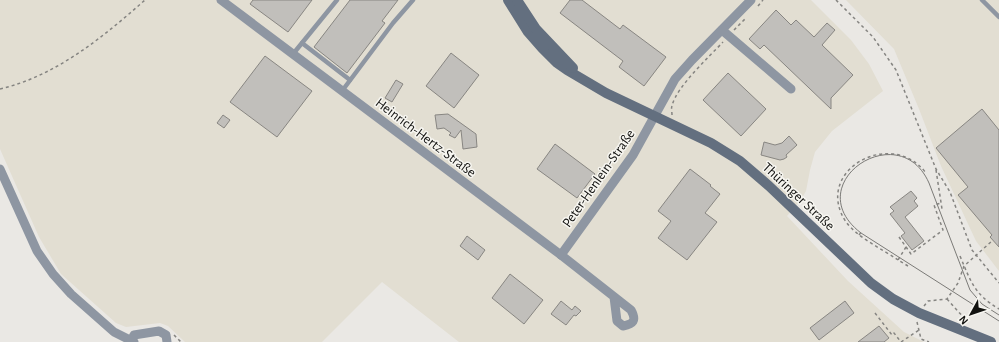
<svg xmlns="http://www.w3.org/2000/svg" width="999" height="342" viewBox="0 0 999 342" font-family="'Alegreya Sans',sans-serif">
<rect width="100%" height="100%" fill="#eae8e4"/>
<!-- built -->
<g fill="#e2ded2">
<polygon points="0,0 811,0 851,40 869,64 883,91 832,131 815,152 810,170 806,191 801,200 787,216 848,281 904,332 924,342 459,342 382,282 322,342 185,342 168,326 160,323 126,327 116,323 61,274 39,237 0,149"/>
<polygon points="846,0 999,0 999,271 976,241 941,166 919,109 894,49"/>
</g>
<!-- building -->
<g fill="#c1bfbb" stroke="#888682">
<polygon points="253,0 312,0 288,32 250,4"/>
<polygon points="350,0 398,0 382,21 385,23 347,73 314,47"/>
<polygon points="570,0 582,0 620,29 623,25 666,57 644,86 619,67 623,61 560,13"/>
<polygon points="776,10 791,25 796,20 814,37 827,23 835,30 822,45 853,75 831,98 831,109 764,45 760,49 749,39"/>
<polygon points="451,53 479,75 454,108 426,86"/>
<polygon points="265,56 312,91 277,137 230,102"/>
<polygon points="728,73 766,109 741,136 703,100"/>
<polygon points="396,80 403,84 392,102 385,98"/>
<polygon points="982,109 999,130 999,247 990,237 992,235 958,195 968,187 936,148"/>
<polygon points="448,114 476,134 477,147 463,149 461,130 455,138 449,135 451,133 444,128 437,129 435,115"/>
<polygon points="223,115 230,120 224,128 217,123"/>
<polygon points="789,136 797,145 786,155 787,157 784,159 780,160 761,155 764,142 775,145 782,143"/>
<polygon points="555,144 595,174 577,198 537,169"/>
<polygon points="690,169 711,185 710,186 720,194 705,213 717,222 687,260 658,238 671,221 658,211"/>
<polygon points="911,191 917,198 914,201 918,206 905,217 924,241 912,250 901,236 905,233 890,214 894,211 890,207"/>
<polygon points="467,236 485,250 478,260 460,246"/>
<polygon points="510,274 543,300 524,324 492,298"/>
<polygon points="561,301 572,310 575,306 581,311 576,316 574,315 566,325 551,314"/>
<polygon points="845,301 854,313 819,340 810,328"/>
<polygon points="879,326 889,338 884,342 858,342"/>
</g>
<g fill="none" stroke-linecap="round" stroke-linejoin="round">
<!-- path -->
<g stroke="#858481" stroke-width="1.5" stroke-dasharray="3 3" stroke-linecap="butt">
<polyline points="836,0 873,37 896,70 936,169 950,192 972,250 999,283"/>
<polyline points="758,6 763,0"/>
<polyline points="734,30 745,19"/>
<path d="M0 89C56 76 103 37 145 0"/>
<path d="M672 115C672 112 671 108 672 106 676 87 710 56 723 42"/>
<polyline points="936,170 942,209"/>
<polyline points="859,235 862,231"/>
<polyline points="899,237 911,254 943,230 934,205 941,203"/>
<polyline points="906,247 898,260 908,266"/>
<path d="M960 256C971 282 974 294 999 309"/>
<path d="M898 260C882 249 857 237 846 222 812 171 891 127 926 173"/>
<polyline points="947,299 965,319 965,322"/>
<polyline points="924,306 928,301 947,299 958,283 964,266 993,240"/>
<polyline points="875,313 892,335 894,333 901,342 919,330"/>
<polyline points="917,322 921,339 929,342"/>
<polyline points="174,335 181,342"/>
</g>
<!-- service -->
<g stroke="#8e96a2" stroke-width="4.5">
<polyline points="982,0 999,17"/>
<polyline points="302,43 350,80"/>
<polyline points="293,54 337,0"/>
<polyline points="342,91 393,23 413,0"/>
</g>
<!-- minor -->
<g stroke="#8e96a2" stroke-width="9">
<path d="M221 0 561 255 631 310C637 321 633 324 623 326L617 321 614 297"/>
<polyline points="722,30 791,89"/>
<polyline points="0,169 37,251 53,274 71,294 114,332 134,342"/>
<polyline points="561,255 633,155 675,79 692,60 751,0"/>
<polyline points="131,341 134,335 159,331 166,335 167,342"/>
</g>
<!-- secondary -->
<g stroke="#636f7f" stroke-width="10">
<polyline points="508,0 528,32 542,48 557,63 567,70 606,93 711,143 740,161 769,186 871,283 893,299 919,313 991,342"/>
<polyline points="517,0 536,29 573,68"/>
</g>
<!-- tram -->
<path stroke="#7b7a77" stroke-width="1" d="M999 315 982 304 970 290 929 183C899 115 797 184 861 233L999 321"/>
</g>
<g text-anchor="middle" stroke-width="3" stroke-linejoin="round" paint-order="stroke">
<!-- street labels -->
<g font-size="14" fill="#121210" stroke="#f7f6f1">
<text transform="translate(426 137) rotate(37)" y="5">Heinrich-Hertz-Straße</text>
<text transform="translate(598 178) rotate(-55)" y="5">Peter-Henlein-Straße</text>
<text transform="translate(799 196) rotate(43)" y="5">Thüringer Straße</text>
</g>
</g>
<!-- north arrow -->
<g transform="translate(971 314) rotate(230)" stroke="#f7f6f1" stroke-width="3" paint-order="stroke">
<path d="M0-3L7 15L0 10L-7 15Z" fill="#121210"/>
<text y="-6" font-size="11" font-weight="bold" text-anchor="middle" fill="#121210">N</text>
</g>
</svg>
